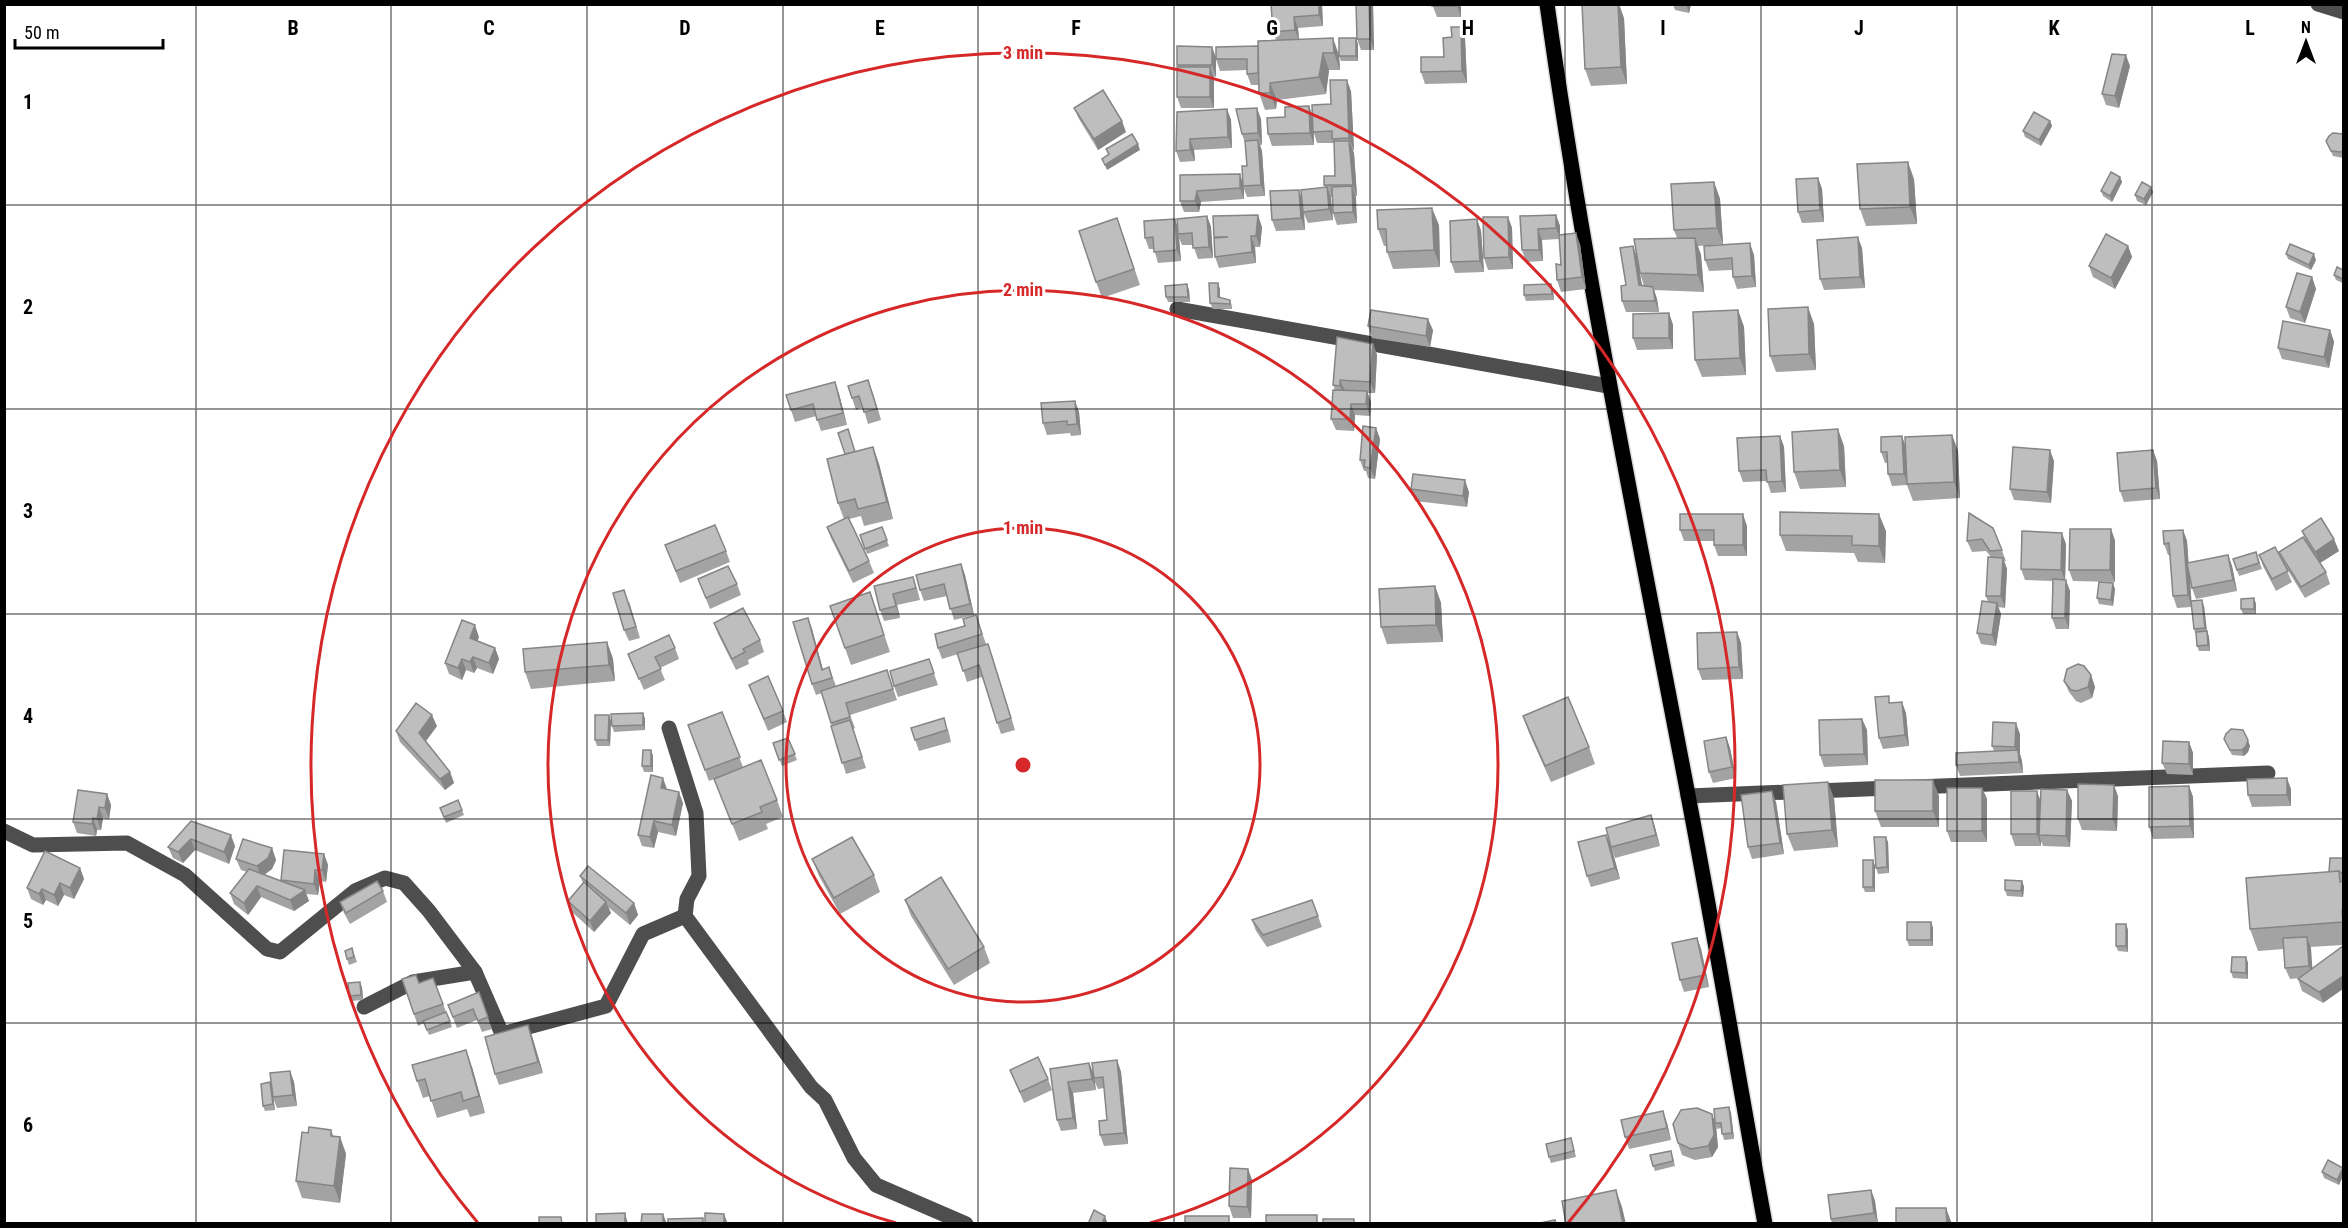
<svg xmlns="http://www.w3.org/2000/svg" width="2348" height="1228" viewBox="0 0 2348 1228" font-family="'Roboto Condensed',sans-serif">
<rect width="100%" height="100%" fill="#fff"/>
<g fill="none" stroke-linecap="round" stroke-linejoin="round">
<defs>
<path id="major" d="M1547 4C1584 270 1638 532 1688 795 1715 937 1739 1081 1765 1224"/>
</defs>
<!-- major casing -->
<use href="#major" stroke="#dbdbdb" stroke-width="18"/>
<!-- minor -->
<g stroke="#4e4e4e" stroke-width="15">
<polyline points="2318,4 2344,12"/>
<polyline points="1177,309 1608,386"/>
<polyline points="669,728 696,813 699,876 687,899 685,916 811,1087 825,1100 854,1158 876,1185 966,1224"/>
<polyline points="1688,796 2268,773"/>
<polyline points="4,831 33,845 127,843 185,875 267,949 280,952 355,891 385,878 404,883 429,911 475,972 502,1034 606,1006 643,934 685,916"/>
<polyline points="364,1007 413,982 475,972"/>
</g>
<!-- major -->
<use href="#major" stroke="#000" stroke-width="15"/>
</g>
<!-- wall -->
<g fill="#a3a3a3" fill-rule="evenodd">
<polygon points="1271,4 1322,4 1323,26 1298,28 1299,39 1339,55 1358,44 1358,61 1341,61 1339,56 1340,70 1329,70 1326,94 1277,100 1276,109 1265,110 1259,93 1259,85 1251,85 1247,74 1247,70 1220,71 1216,59 1216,77 1214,76 1214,108 1181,108 1177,97 1178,67 1177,65 1212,47 1216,58 1276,40 1273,32"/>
<polygon points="1373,4 1374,50 1361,50 1357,39"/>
<polygon points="1432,4 1461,4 1461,17 1437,17"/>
<polygon points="1673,4 1691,4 1689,13 1675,10"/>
<polygon points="1624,18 1627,84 1591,86 1585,69"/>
<polygon points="1461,27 1465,38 1467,83 1425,84 1421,72 1444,57 1452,37"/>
<polygon points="2130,66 2119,108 2106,105 2102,94"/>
<polygon points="1351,91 1354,150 1353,150 1354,153 1357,196 1355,196 1357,223 1337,225 1333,213 1332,197 1330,197 1333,220 1308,223 1304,214 1305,230 1276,231 1272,220 1302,197 1325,187 1324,185 1335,176 1334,143 1317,143 1314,133 1314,145 1272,146 1268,134 1285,117 1309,106 1313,116"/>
<polygon points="1074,108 1126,132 1098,150 1079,119"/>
<polygon points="1227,109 1231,120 1232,148 1194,150 1195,161 1180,162 1176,151"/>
<polygon points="1261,119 1262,145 1260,145 1262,151 1265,196 1247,197 1244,189 1244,199 1201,202 1199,212 1184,212 1180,201 1180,175 1243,182 1247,166 1245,143 1242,134"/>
<polygon points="2050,121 2052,126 2041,146 2025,137 2023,131"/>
<polygon points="2343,134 2343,158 2333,156 2329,147"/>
<polygon points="2120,177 2122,182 2112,202 2103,196 2101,191"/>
<polygon points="1818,178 1822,189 1824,222 1802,223 1798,212"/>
<polygon points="1914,179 1917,224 1866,226 1860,209"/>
<path d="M1714 182 1720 199 1723 244 1698 246 1701 255 1704 292 1654 290 1657 299 1659 312H1626L1622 301 1626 285 1633 246 1637 257 1677 238 1674 230ZM1640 273 1644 286H1642Z"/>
<polygon points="2153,192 2146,205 2137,201 2135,195"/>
<polygon points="1556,215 1560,226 1560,235 1580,244 1586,289 1561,292 1557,280 1561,265 1559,239 1542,240 1543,261 1526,262 1522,250 1520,216"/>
<polygon points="1207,216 1211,227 1213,258 1198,259 1193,245 1182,245 1179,238 1181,261 1158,263 1154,249 1149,249 1145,238"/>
<polygon points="1508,217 1512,228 1513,269 1488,270 1484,258"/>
<polygon points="1477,219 1481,231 1484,272 1455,273 1451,262"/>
<polygon points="1439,225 1440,267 1393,269 1387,252 1386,246 1384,246 1378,229"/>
<polygon points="1262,227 1260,247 1255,247 1256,263 1219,268 1215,257 1214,237"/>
<polygon points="1123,235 1140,285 1102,298 1096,282"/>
<polygon points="2128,246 2132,257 2115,289 2093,277 2089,266"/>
<polygon points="1862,248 1865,288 1824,290 1820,279"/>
<polygon points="2286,254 2316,260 2311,270 2288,259"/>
<polygon points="1754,255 1756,287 1737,289 1733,277 1732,270 1709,271 1705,260"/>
<polygon points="2343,270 2343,283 2336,280 2334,275"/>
<polygon points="2312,277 2316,289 2305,323 2290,318 2286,307"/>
<polygon points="1220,289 1220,298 1230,300 1232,306 1232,309 1213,309 1210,303"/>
<polygon points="1189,290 1190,302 1168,302 1166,297"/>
<polygon points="1553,290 1554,300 1526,301 1524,295"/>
<polygon points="1738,310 1744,327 1746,375 1702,377 1695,360"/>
<polygon points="1669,313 1673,325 1673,349 1637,350 1633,338"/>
<polygon points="1814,324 1816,370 1776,372 1770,356"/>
<polygon points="1368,326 1433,330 1430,347 1372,338"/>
<polygon points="2330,330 2334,342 2329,368 2282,359 2278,348"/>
<polygon points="1373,344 1377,355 1375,393 1367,393 1371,402 1370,416 1355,415 1354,431 1336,430 1331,419 1335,390 1333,385"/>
<polygon points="872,391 881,420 868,424 863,407 856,410 852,398"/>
<polygon points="839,394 847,425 821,431 816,416 795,422 791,410"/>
<polygon points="1075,401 1079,412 1081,435 1071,436 1070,433 1047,435 1043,423"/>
<polygon points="1376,428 1380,439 1375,479 1368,478 1366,471 1364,471 1360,460"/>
<polygon points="1952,435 1958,451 1960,498 1913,501 1907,485 1892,486 1888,474 1887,463 1885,463 1881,452 1902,436 1905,445"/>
<polygon points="1780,436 1784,447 1786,492 1771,493 1767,481 1743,482 1739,471"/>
<polygon points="1844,446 1846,487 1800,489 1794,472"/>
<polygon points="873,447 879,464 893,519 864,526 861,516 849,519 869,561 874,573 853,583 831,538 827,527 844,519 838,503 855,451"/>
<polygon points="2153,450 2157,461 2160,499 2124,502 2120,491"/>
<polygon points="2054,461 2051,503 2014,500 2010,489"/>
<polygon points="1411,489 1469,492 1467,507 1415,501"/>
<polygon points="1747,526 1747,556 1718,556 1714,545 1714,541 1684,541 1680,530"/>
<polygon points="882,527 889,546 867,554 860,535"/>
<polygon points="1993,528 2006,561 2004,561 2007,569 2005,608 1998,607 2001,614 1996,646 1981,644 1977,633 1988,602 1986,596 1991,557 1986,551 1972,552 1967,541"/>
<polygon points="2183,530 2187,541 2188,563 2228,555 2232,566 2237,591 2196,599 2192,588 2190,578 2191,601 2204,606 2207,631 2209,637 2210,651 2199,651 2197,646 2196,635 2194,629 2191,607 2177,608 2173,596 2170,555 2168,555 2164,544"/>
<polygon points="1886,531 1885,563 1858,562 1854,553 1786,551 1780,535"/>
<polygon points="2302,531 2339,551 2320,563 2326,572 2330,584 2305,598 2285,566 2292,582 2276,591 2263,566 2259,555 2283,562 2279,552 2305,539"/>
<polygon points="2115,540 2115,582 2073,581 2069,570"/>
<polygon points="2066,544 2065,580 2070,591 2069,629 2056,629 2052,618 2053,581 2025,580 2021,569"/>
<polygon points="665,545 726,551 730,562 680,583"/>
<polygon points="2256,552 2262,569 2239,576 2233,559"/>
<polygon points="961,564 965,575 974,615 954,620 947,596 924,601 920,590"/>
<polygon points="698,579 737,584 741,595 710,609"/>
<polygon points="874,586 917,588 920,600 897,605 900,618 884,621 880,610"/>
<polygon points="1435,586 1441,603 1443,642 1387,644 1381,627"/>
<polygon points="2115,589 2113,606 2099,604 2097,598"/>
<polygon points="870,592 890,652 851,665 830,606"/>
<polygon points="2254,598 2256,604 2256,614 2243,614 2241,609"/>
<polygon points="629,601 640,638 629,641 624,630"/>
<polygon points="976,615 986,644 992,655 1015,730 1001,734 982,677 967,682 958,654 942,659 938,648"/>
<polygon points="808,618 812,629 823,670 829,667 836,686 887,670 897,700 850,715 855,728 853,729 866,768 846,774 822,693 816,695 812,684"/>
<polygon points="714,623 760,640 764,652 748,660 749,664 736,670 718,634"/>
<polygon points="1737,632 1741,643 1743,679 1702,680 1698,669"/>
<polygon points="479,637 477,641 495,648 499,659 493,674 477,668 474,673 466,670 462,680 449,674 445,663"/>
<polygon points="607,642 613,659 615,681 531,689 525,672"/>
<polygon points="675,648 679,659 660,668 665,680 644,690 628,654"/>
<polygon points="929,659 938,685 898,697 894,686"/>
<polygon points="2091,675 2095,687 2092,698 2081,703 2076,701 2069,692 2064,681"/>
<polygon points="749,685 783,711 787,722 768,731"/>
<polygon points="1891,703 1906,713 1909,746 1883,749 1879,738"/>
<polygon points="722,712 743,767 777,800 783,817 766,824 768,829 739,841 714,779 709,781 688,725"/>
<polygon points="643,713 645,719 645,730 614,732 612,726"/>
<polygon points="609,715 611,721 610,746 597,746 595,740"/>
<polygon points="1523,716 1589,747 1595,764 1551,782 1529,733"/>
<polygon points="1862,719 1867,730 1868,765 1824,767 1820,755"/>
<polygon points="437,726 426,741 450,772 454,783 445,790 400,742 396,731"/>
<polygon points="911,728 948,729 951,742 919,751"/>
<polygon points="2020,734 2020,754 2022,761 2023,773 1960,776 1956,765 1994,751 1992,746"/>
<polygon points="1726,737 1730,748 1736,778 1713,783 1709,772"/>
<polygon points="788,738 797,760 782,766 773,743"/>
<polygon points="2224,739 2250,746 2248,752 2244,756 2232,755"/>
<polygon points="2189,742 2193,753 2193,775 2167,774 2162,763"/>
<polygon points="651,750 653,756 653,772 644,772 642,766"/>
<polygon points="2189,786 2193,797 2194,838 2153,839 2149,827"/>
<polygon points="1982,788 1987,799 1987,842 1951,842 1947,831"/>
<polygon points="667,789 683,803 676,836 658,832 654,848 642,846 638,835"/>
<polygon points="2291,789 2291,806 2252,807 2248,795"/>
<polygon points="2067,790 2072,801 2070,847 2043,846 2041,841 2041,846 2015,846 2011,834 2040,800"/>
<polygon points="107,794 111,805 109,819 103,818 101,830 97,830 96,836 77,833 73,822"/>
<polygon points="1939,796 1939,827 1881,827 1875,811"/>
<polygon points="2118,796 2117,831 2082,830 2078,819"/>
<polygon points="1834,798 1838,847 1794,851 1787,834"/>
<polygon points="458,800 464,815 446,823 440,808"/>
<polygon points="1776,802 1784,854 1752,859 1748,847"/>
<polygon points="1651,815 1660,846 1615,858 1611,847"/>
<polygon points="191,821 235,846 229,864 195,850 183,863 173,858 168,847"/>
<polygon points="1606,835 1611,846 1620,879 1591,887 1587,876"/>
<polygon points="1888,842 1889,873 1878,874 1876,868"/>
<polygon points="272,848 276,860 272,869 264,875 281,881 281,880 324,854 328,865 326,882 320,881 318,895 306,894 309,901 294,911 261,897 248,915 234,904 230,893 247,872 241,870 236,859"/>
<polygon points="2343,858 2343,878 2342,878 2343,881 2343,945 2310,947 2312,969 2323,1003 2302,991 2298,979 2300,978 2290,979 2285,968 2284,949 2258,951 2250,929 2329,872"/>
<polygon points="812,859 874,875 880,892 840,914 819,876"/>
<polygon points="1873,860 1875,866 1875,892 1865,892 1863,887"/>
<polygon points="80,868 84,879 74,899 64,895 58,906 46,900 43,905 31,899 27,888"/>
<polygon points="580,876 634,903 638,915 630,925 608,907 611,913 594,932 572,912 568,901 583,883"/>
<polygon points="2022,881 2024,887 2023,897 2007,896 2005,890"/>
<polygon points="383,891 387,902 350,924 344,913 340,902"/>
<polygon points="905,900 984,947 990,963 954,985 911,916"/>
<polygon points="1312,900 1322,927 1267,947 1256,931 1252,920"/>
<polygon points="1931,922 1933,928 1933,946 1909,946 1907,940"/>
<polygon points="2126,924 2128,930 2128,952 2118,951 2116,946"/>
<polygon points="1697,938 1701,949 1709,987 1684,992 1680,980"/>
<polygon points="352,948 357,962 349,965 347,959"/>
<polygon points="2246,957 2248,963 2248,979 2233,978 2231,972"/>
<polygon points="433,978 452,1027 429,1035 424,1023 418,1026 402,979 419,983"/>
<polygon points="362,987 363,1000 351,1001 349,996"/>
<polygon points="479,992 492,1029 482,1032 477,1020 457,1028 448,1005"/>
<polygon points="532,1036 543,1073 499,1085 495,1074"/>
<polygon points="1117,1060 1121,1072 1128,1144 1104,1146 1100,1135 1107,1120 1104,1088 1098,1089 1094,1080 1096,1090 1073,1093 1077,1129 1061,1131 1057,1120 1050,1069 1089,1063 1093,1073"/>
<polygon points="472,1067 485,1113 470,1117 467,1109 437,1118 430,1096 423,1098 417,1081"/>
<polygon points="1010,1070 1048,1079 1052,1090 1024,1103"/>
<polygon points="290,1071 294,1082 297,1106 277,1108 273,1098 275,1110 265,1111 263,1106 272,1087"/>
<polygon points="1729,1107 1731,1113 1734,1139 1724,1140 1721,1128 1717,1129 1715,1123"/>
<polygon points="1712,1114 1716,1126 1718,1147 1712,1157 1695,1160 1682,1155 1678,1143"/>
<polygon points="1667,1123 1671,1140 1629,1149 1625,1137"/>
<polygon points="331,1130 334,1137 340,1137 346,1154 340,1203 302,1198 296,1181 308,1133"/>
<polygon points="1573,1144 1576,1157 1551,1163 1549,1157"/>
<polygon points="1673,1157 1675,1166 1655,1171 1653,1166"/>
<polygon points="2343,1168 2339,1185 2324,1178 2322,1172"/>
<polygon points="1248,1169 1252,1180 1251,1218 1233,1218 1229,1206"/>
<polygon points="1871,1190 1875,1201 1878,1224 1832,1224 1831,1219"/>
</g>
<!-- shaded-wall -->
<g fill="#858585">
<polygon points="1319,4 1322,4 1323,26 1319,15"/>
<polygon points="1369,4 1373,4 1374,50 1370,39"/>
<polygon points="1457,4 1461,4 1461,17 1457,6"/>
<polygon points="1618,4 1619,4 1624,18 1627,84 1621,67"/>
<polygon points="1686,4 1691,4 1689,13"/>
<polygon points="1294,17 1298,28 1299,41 1295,30"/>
<polygon points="1461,27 1465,38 1467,83 1462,71"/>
<polygon points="1333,38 1339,55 1340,70 1334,53"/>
<polygon points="1356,38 1358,44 1358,61 1356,56"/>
<polygon points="1212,47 1216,58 1216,77 1212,65"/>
<polygon points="1323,53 1329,70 1326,94 1319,77"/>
<polygon points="2126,55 2130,66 2119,108 2115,96"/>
<polygon points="1210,67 1214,78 1214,108 1210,97"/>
<polygon points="1347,80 1351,91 1354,150 1349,138"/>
<polygon points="1270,83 1277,100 1276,109 1270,93"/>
<polygon points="1309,106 1313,118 1314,145 1310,133"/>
<polygon points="1257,108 1261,119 1262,145 1258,133"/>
<polygon points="1227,109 1231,120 1232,148 1228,137"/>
<polygon points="1122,121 1126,132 1098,150 1094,139"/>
<polygon points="2050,121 2052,126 2041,146 2039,140"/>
<polygon points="1190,139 1194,150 1195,161 1190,150"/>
<polygon points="1258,140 1262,151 1265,196 1261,185"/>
<polygon points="1349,141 1354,153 1357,196 1353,185"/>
<polygon points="1138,144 1140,150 1107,170 1105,165"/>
<polygon points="1908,162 1914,179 1917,224 1910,207"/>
<polygon points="1240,174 1244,186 1243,186 1244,189 1244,199 1240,188"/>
<polygon points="2120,177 2122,182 2112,202 2110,196"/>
<polygon points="1818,178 1822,189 1824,222 1820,210"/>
<polygon points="1714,182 1720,199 1723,244 1717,228"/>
<polygon points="1352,186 1356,197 1357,223 1353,212"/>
<polygon points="1327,187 1331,198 1333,220 1329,209"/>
<polygon points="2151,187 2153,192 2146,205 2144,199"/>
<polygon points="1299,190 1303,201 1305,230 1301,218"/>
<polygon points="1197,191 1201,202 1199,212 1195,201"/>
<polygon points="1432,208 1439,225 1440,267 1434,250"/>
<polygon points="1258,215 1262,227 1260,247 1256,236"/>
<polygon points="1556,215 1560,226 1560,239 1556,228"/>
<polygon points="1207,216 1211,227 1213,258 1209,247"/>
<polygon points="1508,217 1512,228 1513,269 1509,257"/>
<polygon points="1175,219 1179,231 1178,234 1179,238 1181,261 1177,250"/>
<polygon points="1477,219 1481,231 1484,272 1480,261"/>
<polygon points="1538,229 1542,240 1543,261 1539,250"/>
<polygon points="1576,233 1580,244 1586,289 1582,277"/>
<polygon points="1251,236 1255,247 1256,263 1252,252"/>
<polygon points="1858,237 1862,248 1865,288 1860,277"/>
<polygon points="1695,238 1701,255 1704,292 1698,275"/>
<polygon points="1750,243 1754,255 1756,287 1752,276"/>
<polygon points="1633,246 1637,257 1644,297 1639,285"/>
<polygon points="2128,246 2132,257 2115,289 2111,278"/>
<polygon points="2314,254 2316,260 2311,270 2309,265"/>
<polygon points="2312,277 2316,289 2305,323 2300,312"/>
<polygon points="1218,283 1220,289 1220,303 1218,297"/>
<polygon points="1187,284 1189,290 1190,302 1188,297"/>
<polygon points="1551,284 1553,290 1554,300 1552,294"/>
<polygon points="1653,287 1657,299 1659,312 1655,301"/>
<polygon points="1808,307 1814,324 1816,370 1809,354"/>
<polygon points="1738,310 1744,327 1746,375 1740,358"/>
<polygon points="1669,313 1673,325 1673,349 1669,338"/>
<polygon points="1428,319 1433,330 1430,347 1426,336"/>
<polygon points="2330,330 2334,342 2329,368 2324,357"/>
<polygon points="1373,344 1377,355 1375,393 1370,382"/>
<polygon points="868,380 872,391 881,420 877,409"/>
<polygon points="1340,380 1345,391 1344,397 1340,386"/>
<polygon points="835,382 839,394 847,425 843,413"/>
<polygon points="1367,391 1371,402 1370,416 1366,404"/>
<polygon points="1075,401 1079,412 1081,435 1077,424"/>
<polygon points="1351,404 1355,415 1354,431 1350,419"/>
<polygon points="1376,428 1380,439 1375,479 1370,468"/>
<polygon points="1838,429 1844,446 1846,487 1840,470"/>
<polygon points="1952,435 1958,451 1960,498 1954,482"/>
<polygon points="1780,436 1784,447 1786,492 1782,481"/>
<polygon points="1902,436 1906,448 1908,485 1904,474"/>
<polygon points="873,447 879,464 893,519 887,502"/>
<polygon points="2050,450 2054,461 2051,503 2047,492"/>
<polygon points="2153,450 2157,461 2160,499 2156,488"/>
<polygon points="1465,480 1469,492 1467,507 1463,496"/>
<polygon points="1743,514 1747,526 1747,556 1743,545"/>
<polygon points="1879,514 1886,531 1885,563 1879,546"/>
<polygon points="2111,529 2115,540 2115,582 2110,570"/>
<polygon points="2183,530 2187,541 2192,607 2188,595"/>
<polygon points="2062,533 2066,544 2065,581 2061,570"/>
<polygon points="2334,539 2339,551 2320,563 2315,552"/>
<polygon points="2228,555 2232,566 2237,591 2233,580"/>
<polygon points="2003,558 2007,569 2005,608 2001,596"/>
<polygon points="961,564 965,575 974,615 970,604"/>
<polygon points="2066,580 2070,591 2069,629 2065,618"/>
<polygon points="2113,583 2115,589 2113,606 2111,600"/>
<polygon points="1435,586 1441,603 1443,642 1436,625"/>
<polygon points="893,594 897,605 900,618 896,606"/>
<polygon points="2254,598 2256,604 2256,614 2254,609"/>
<polygon points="2202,600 2204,606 2207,633 2205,628"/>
<polygon points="1997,603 2001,614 1996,646 1992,635"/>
<polygon points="808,618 812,629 826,681 822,670"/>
<polygon points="475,625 479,637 474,649 470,638"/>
<polygon points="2207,631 2209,637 2210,651 2208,645"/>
<polygon points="1737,632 1741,643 1743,679 1739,667"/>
<polygon points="607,642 613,659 615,681 609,665"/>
<polygon points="495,648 499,659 493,674 489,663"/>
<polygon points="473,657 477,668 474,673 470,662"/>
<polygon points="462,659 466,670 462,680 458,668"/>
<polygon points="2091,675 2095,687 2092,698 2088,687"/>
<polygon points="1902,702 1906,713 1909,746 1905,735"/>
<polygon points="643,713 645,719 645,730 643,725"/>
<polygon points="432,715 437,726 423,745 419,733"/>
<polygon points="609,715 611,721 610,746 608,740"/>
<polygon points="1862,719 1867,730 1868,765 1864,754"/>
<polygon points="2016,723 2020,734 2020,754 2022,761 2023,773 2019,762 2018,756 2015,747"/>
<polygon points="1726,737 1730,748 1736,778 1732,767"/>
<polygon points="2248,740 2250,746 2248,752 2244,756 2242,750"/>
<polygon points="2189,742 2193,753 2193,775 2189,764"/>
<polygon points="651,750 653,756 653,772 651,766"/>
<polygon points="450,772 454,783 445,790 440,779"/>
<polygon points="663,778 667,789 661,788"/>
<polygon points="2287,778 2291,789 2291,806 2287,795"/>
<polygon points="1933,780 1939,796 1939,827 1933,811"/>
<polygon points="1828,782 1834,798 1838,847 1832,830"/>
<polygon points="2114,785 2118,796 2117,831 2113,819"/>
<polygon points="2189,786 2193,797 2194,838 2190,826"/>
<polygon points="1982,788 1987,799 1987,842 1982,831"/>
<polygon points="2067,790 2072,801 2070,847 2066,836"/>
<polygon points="1772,791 1776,802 1784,854 1780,843"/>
<polygon points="2037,791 2041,802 2039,835 2041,841 2041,846 2037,834"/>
<polygon points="679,792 683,803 676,836 672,825"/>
<polygon points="107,794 111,805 109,819 105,808"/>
<polygon points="99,807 103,818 101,830 97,819"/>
<polygon points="1651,815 1655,827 1660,846 1656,835"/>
<polygon points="93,818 97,830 96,836 92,824"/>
<polygon points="654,821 658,832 654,848 650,837"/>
<polygon points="231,835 235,846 229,864 224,852"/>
<polygon points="1606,835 1611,846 1620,879 1615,868"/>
<polygon points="1886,837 1888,842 1889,873 1887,867"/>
<polygon points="191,839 195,850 183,863 178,852"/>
<polygon points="272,848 276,860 272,869 261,877 257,866"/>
<polygon points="324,854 328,865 326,882 322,870"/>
<polygon points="1873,860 1875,866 1875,892 1873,887"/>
<polygon points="80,868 84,879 74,899 70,888"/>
<polygon points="315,870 320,881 318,895 314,884"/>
<polygon points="2022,881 2024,887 2023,897 2021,891"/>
<polygon points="60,883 64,895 58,906 54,895"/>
<polygon points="257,886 261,897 248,915 244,903"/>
<polygon points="42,889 46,900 43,905 39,894"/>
<polygon points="305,890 309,901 294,911 290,900"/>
<polygon points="606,902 611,913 594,932 590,921"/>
<polygon points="634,903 638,915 630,925 626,913"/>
<polygon points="1931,922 1933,928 1933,946 1931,940"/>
<polygon points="2126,924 2128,930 2128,952 2126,946"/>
<polygon points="2307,937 2311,948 2313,977 2309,966"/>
<polygon points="1697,938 1701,949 1709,987 1705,975"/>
<polygon points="2246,957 2248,963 2248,979 2246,973"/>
<polygon points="2343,976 2343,989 2323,1003 2319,992"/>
<polygon points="360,982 362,987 363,1000 361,995"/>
<polygon points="528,1025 532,1036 543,1073 538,1062"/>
<polygon points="466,1050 472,1067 485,1113 479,1096"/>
<polygon points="1117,1060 1121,1072 1128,1144 1124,1133"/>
<polygon points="1089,1063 1094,1075 1096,1090 1092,1079"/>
<polygon points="290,1071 294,1082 297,1106 293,1095"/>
<polygon points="270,1082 272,1088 275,1110 273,1104"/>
<polygon points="1068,1082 1073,1093 1077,1129 1073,1118"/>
<polygon points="1729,1107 1731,1113 1734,1139 1732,1133"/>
<polygon points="1663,1111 1667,1123 1671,1140 1667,1128"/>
<polygon points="1712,1114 1716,1126 1718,1147 1712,1157 1708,1146"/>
<polygon points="340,1137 346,1154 340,1203 334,1186"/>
<polygon points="2343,1168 2343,1176 2339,1185 2337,1180"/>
<polygon points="1248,1169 1252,1180 1251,1218 1247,1207"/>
<polygon points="1616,1190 1622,1207 1626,1224 1623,1224"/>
<polygon points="1871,1190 1875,1201 1878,1224 1874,1213"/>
<polygon points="1946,1208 1952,1224 1947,1224"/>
<polygon points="625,1213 628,1224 625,1224"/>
<polygon points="663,1214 667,1224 663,1224"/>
<polygon points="724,1214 728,1224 724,1224"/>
<polygon points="1105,1216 1107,1222 1107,1224 1102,1224"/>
</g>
<!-- building -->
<g fill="#bebebe" stroke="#858585" stroke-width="1.5">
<polygon points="1271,4 1319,4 1319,15 1294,17 1295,30 1273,32"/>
<polygon points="1356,4 1369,4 1370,39 1357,39"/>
<rect x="1432" y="4" width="25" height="2"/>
<polygon points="1582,4 1618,4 1621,67 1585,69"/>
<polygon points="1451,27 1461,27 1462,71 1421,72 1421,57 1444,57 1443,38 1452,37"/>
<polygon points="1333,38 1334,53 1323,53 1319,77 1270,83 1270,93 1259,93 1258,41"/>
<rect x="1339" y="38" width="17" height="18"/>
<polygon points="1177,46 1212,47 1212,65 1177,65"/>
<polygon points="1258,46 1258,73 1247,74 1247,59 1216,59 1216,47"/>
<polygon points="2112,54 2126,55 2115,96 2102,94"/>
<rect x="1177" y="67" width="33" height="30"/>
<polygon points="1330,80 1347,80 1349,138 1332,139 1332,131 1313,132 1312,105 1331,104"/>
<polygon points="1103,90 1122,121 1094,139 1074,108"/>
<polygon points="1309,106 1310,133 1268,134 1267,118 1285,117 1285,107"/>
<polygon points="1257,108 1258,133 1242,134 1236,109"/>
<polygon points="1227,109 1228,137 1190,139 1190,150 1176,151 1177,112"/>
<polygon points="2034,112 2050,121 2039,140 2023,131"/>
<polygon points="2333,133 2343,134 2343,150 2341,152 2331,151 2326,141 2329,136"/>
<polygon points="1132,134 1138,144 1105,165 1102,159 1109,154 1106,149"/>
<polygon points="1258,140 1261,185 1243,186 1242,166 1247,166 1245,141"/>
<polygon points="1334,141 1349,141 1353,185 1324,185 1324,176 1335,176"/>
<polygon points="1908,162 1910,207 1860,209 1857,164"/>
<polygon points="2111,172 2120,177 2110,196 2101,191"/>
<polygon points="1240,174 1240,188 1197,191 1195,201 1180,201 1180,175"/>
<polygon points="1818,178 1820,210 1798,212 1796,179"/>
<polygon points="1714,182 1717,228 1674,230 1671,184"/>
<polygon points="2142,182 2151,187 2144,199 2135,195"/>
<polygon points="1352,186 1353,212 1333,213 1332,187"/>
<polygon points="1327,187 1329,209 1303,212 1301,190"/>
<polygon points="1299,190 1301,218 1272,220 1270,191"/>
<polygon points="1432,208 1434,250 1387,252 1386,229 1378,229 1377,210"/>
<polygon points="1258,215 1256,236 1251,236 1252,252 1215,257 1214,238 1228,237 1214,237 1213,216"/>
<polygon points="1556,215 1556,228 1538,229 1539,250 1522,250 1520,216"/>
<polygon points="1207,216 1209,247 1193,248 1192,233 1178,234 1177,219"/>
<polygon points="1483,217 1508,217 1509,257 1484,258"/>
<polygon points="1117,218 1134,269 1096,282 1079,231"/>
<polygon points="1175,219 1177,250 1154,252 1153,237 1145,238 1144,221"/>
<polygon points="1477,219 1480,261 1451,262 1450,221"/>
<polygon points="1576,233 1582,277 1557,280 1556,264 1561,265 1559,235"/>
<polygon points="2106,234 2128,246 2111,278 2089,266"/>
<polygon points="1858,237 1860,277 1820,279 1817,240"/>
<polygon points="1695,238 1698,275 1640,273 1634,239"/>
<polygon points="1750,243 1752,276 1733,277 1732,258 1705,260 1704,246"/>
<polygon points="2290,244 2314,254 2309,265 2286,254"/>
<polygon points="1633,246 1639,285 1653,287 1655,301 1622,301 1621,286 1626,285 1620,248"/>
<polygon points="2337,267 2343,270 2343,279 2334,275"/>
<polygon points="2297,273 2312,277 2300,312 2286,307"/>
<polygon points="1209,283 1218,283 1218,297 1230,300 1230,304 1210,303"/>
<polygon points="1187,284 1188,297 1166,297 1165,286"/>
<polygon points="1551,284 1552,294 1524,295 1524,285"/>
<polygon points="1808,307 1809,354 1770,356 1768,309"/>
<polygon points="1371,310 1428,319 1426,336 1368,326"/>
<polygon points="1738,310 1740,358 1695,360 1693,312"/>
<polygon points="1669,313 1669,338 1633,338 1633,314"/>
<polygon points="2283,321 2330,330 2324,357 2278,348"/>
<polygon points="1337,337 1373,344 1370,382 1340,380 1340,386 1333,385"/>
<polygon points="868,380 877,409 864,412 859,396 852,398 848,386"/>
<polygon points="835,382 843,413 817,420 813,404 791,410 786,395"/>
<polygon points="1333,390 1367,391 1366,404 1351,404 1350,419 1331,419"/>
<polygon points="1075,401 1077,424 1067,425 1067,421 1043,423 1041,403"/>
<polygon points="1363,426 1376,428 1370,468 1364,467 1365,460 1360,460"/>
<polygon points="848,429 855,452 845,454 838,433"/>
<polygon points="1838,429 1840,470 1794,472 1792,432"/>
<polygon points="1952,435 1954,482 1907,484 1905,437"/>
<polygon points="1780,436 1782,481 1767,482 1766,470 1739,471 1737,438"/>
<polygon points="1902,436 1904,474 1888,474 1887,452 1881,452 1881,437"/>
<polygon points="873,447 887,502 858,509 855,499 838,503 827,459"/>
<polygon points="2013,447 2050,450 2047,492 2010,489"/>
<polygon points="2153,450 2156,488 2120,491 2117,453"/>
<polygon points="1413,474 1465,480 1463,496 1411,489"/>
<polygon points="1780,512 1879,514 1879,546 1852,545 1852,536 1780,535"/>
<polygon points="1969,513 1993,528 2002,550 1990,551 1982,539 1967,541"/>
<polygon points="1680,514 1743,514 1743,545 1714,545 1714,530 1680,530"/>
<polygon points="848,517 869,561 849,571 827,527"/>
<polygon points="2321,518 2334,539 2315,552 2302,531"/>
<polygon points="715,525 726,551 676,571 665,545"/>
<polygon points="882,527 887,540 865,549 860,535"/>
<polygon points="2070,529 2111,529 2110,570 2069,570"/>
<polygon points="2183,530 2188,595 2173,596 2169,543 2164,544 2163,531"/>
<polygon points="2022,531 2062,533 2061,570 2021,569"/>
<polygon points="2303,537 2326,572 2301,587 2279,552"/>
<polygon points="2275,547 2288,571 2272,579 2259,555"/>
<polygon points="2256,552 2259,563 2237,570 2233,559"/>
<polygon points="2228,555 2233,580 2192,588 2187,563"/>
<polygon points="1988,557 2003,558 2001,596 1986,596"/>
<polygon points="961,564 970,604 950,609 944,584 920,590 916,575"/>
<polygon points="728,566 737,584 706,598 698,579"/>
<polygon points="913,577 916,588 893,594 896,606 880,610 874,586"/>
<polygon points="2053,579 2066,580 2065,618 2052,618"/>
<polygon points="2099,582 2113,583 2111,600 2097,598"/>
<polygon points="1435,586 1436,625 1381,627 1379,589"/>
<polygon points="624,590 636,627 624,630 613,593"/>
<polygon points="870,592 884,635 845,648 830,606"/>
<polygon points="2254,598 2254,609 2241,609 2241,599"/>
<polygon points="2202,600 2205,628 2194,629 2191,601"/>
<polygon points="1982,601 1997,603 1992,635 1977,633"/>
<polygon points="743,608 760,640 743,649 745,652 732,659 714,623"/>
<polygon points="976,615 982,634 938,648 935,634 965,626 963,619"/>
<polygon points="808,618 822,670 829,667 832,678 812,684 793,622"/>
<polygon points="462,620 475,625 470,638 495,648 489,663 473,657 470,662 462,659 458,668 445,663"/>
<polygon points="2207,631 2208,645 2197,646 2196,632"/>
<polygon points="1737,632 1739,667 1698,669 1697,633"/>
<polygon points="669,635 675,648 655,657 661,669 639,679 628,654"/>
<polygon points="607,642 609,665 525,672 523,649"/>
<polygon points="988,644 1011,718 997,723 979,665 963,671 957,653"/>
<polygon points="929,659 934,673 894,686 890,671"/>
<polygon points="2078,664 2084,666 2091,675 2088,687 2077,691 2071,690 2064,681 2067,669"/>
<polygon points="887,670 893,689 846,703 850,717 831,723 821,691"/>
<polygon points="768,676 783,711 764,719 749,685"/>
<polygon points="1889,696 1889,703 1902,702 1905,735 1879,738 1875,697"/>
<polygon points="1568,697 1589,747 1545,766 1523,716"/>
<polygon points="416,703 432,715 419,733 450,772 440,779 396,731"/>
<polygon points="722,712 740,757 705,770 688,725"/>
<polygon points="643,713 643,725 612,726 611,714"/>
<polygon points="595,715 609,715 608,740 595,740"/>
<polygon points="944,718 947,730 915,740 911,728"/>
<polygon points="1862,719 1864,754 1820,755 1819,720"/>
<polygon points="850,720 862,757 842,763 831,726"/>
<polygon points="1993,722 2016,723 2015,747 1992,746"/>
<polygon points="2231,729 2243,730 2248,740 2246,746 2242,750 2230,750 2224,739 2226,734"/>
<polygon points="1726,737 1732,767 1709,772 1704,741"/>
<polygon points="788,738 795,754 779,760 773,743"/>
<polygon points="2163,741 2189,742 2189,764 2162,763"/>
<polygon points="643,750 651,750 651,766 642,766"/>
<polygon points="2018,750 2019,762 1956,765 1956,753"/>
<polygon points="761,760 777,800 760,807 762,812 732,824 714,779"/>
<polygon points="651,775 663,778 661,788 679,792 672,825 654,821 650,837 638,835"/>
<polygon points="2287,778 2287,795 2248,795 2247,779"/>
<rect x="1875" y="780" width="58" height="31"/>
<polygon points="1828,782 1832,830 1787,834 1783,785"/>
<polygon points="2078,784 2114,785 2113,819 2078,819"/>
<polygon points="2189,786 2190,826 2149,827 2149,787"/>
<rect x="1947" y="788" width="35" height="43"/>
<polygon points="2041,789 2067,790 2066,836 2039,835"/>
<polygon points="78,790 107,794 105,808 99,807 97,819 93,818 92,824 73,822"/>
<polygon points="1772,791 1780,843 1748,847 1741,795"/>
<rect x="2011" y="791" width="26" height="43"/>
<polygon points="458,800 462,810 444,817 440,808"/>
<polygon points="1651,815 1656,835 1611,847 1606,828"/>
<polygon points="191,821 231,835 224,852 191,839 178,852 168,847"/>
<polygon points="1606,835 1615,868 1587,876 1578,842"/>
<polygon points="852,837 874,875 834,898 812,859"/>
<polygon points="1874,837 1886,837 1887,867 1876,868"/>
<polygon points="243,839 272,848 268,858 257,866 236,859"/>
<polygon points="284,850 324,854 322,870 315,870 314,884 281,880"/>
<polygon points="45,851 80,868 70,888 60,883 54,895 42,889 39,894 27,888"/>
<polygon points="2330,858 2343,858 2343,873 2339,872 2339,871 2329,872"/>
<rect x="1863" y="860" width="10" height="27"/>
<polygon points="588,866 634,903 626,913 580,876"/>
<polygon points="249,869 305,890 290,900 257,886 244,903 230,893"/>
<polygon points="2339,871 2340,882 2343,881 2343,910 2342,910 2343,922 2250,929 2246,878"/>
<polygon points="941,877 984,947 948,969 905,900"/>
<polygon points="2005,880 2022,881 2021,891 2005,890"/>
<polygon points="377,881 383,891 346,913 340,902"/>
<polygon points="584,882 606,902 590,921 568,901"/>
<polygon points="1312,900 1318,916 1263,935 1252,920"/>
<rect x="1907" y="922" width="24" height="18"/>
<rect x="2116" y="924" width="10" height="22"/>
<polygon points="2307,937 2309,966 2285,968 2283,938"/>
<polygon points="1697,938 1705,975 1680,980 1672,943"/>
<polygon points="2343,946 2343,976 2319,992 2298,979"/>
<polygon points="352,948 354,957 347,959 345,951"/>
<polygon points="2232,957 2246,957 2246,973 2231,972"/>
<polygon points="416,975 419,983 433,978 443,1004 414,1014 402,979"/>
<polygon points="360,982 361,995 349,996 348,983"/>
<polygon points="479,992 488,1017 478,1021 473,1009 453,1017 448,1005"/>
<polygon points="446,1012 450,1021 427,1030 423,1021"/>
<polygon points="528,1025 538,1062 495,1074 485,1037"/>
<polygon points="466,1050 479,1096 463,1101 461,1092 431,1101 425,1079 417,1081 412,1065"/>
<polygon points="1038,1057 1048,1079 1020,1092 1010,1070"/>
<polygon points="1117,1060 1124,1133 1100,1135 1099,1121 1107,1120 1103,1077 1094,1078 1092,1063"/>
<polygon points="1089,1063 1092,1079 1068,1082 1073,1118 1057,1120 1050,1069"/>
<polygon points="290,1071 293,1095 273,1097 270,1073"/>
<polygon points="270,1082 273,1104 263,1106 261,1084"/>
<polygon points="1729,1107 1732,1133 1722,1134 1721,1123 1715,1123 1714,1109"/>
<polygon points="1697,1108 1712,1114 1714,1135 1708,1146 1691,1149 1678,1143 1673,1124 1681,1110"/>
<polygon points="1663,1111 1667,1128 1625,1137 1621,1120"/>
<polygon points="309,1127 331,1130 331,1136 340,1137 334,1186 296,1181 302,1132 308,1133"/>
<polygon points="1571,1138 1574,1151 1549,1157 1546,1144"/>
<polygon points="1671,1151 1673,1161 1653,1166 1650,1155"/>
<polygon points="2328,1160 2343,1168 2337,1180 2322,1172"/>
<polygon points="1230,1168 1248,1169 1247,1207 1229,1206"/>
<polygon points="1616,1190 1623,1224 1566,1224 1562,1201"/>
<polygon points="1871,1190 1874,1213 1831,1219 1828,1195"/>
<polygon points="1896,1208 1946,1208 1947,1224 1896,1224"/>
<polygon points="1094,1210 1105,1216 1102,1224 1088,1224"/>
<polygon points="625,1213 625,1224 596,1224 596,1214"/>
<polygon points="705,1213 724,1214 724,1224 705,1224"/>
<polygon points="642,1214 663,1214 663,1224 641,1224"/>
<rect x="1266" y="1215" width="51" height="9"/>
<rect x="1185" y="1216" width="44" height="8"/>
<polygon points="539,1217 561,1217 562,1224 539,1224"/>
<polygon points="703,1218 703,1224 668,1224 668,1219"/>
<rect x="1323" y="1219" width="31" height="5"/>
<polygon points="1555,1220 1556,1224 1535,1224"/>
</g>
<!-- grid -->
<path fill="none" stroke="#000" stroke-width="1.5" stroke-opacity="0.55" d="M196 4V1224M391 4V1224M587 4V1224M783 4V1224M978 4V1224M1174 4V1224M1370 4V1224M1565 4V1224M1761 4V1224M1957 4V1224M2152 4V1224M4 205H2344M4 409H2344M4 614H2344M4 819H2344M4 1023H2344"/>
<!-- distance rings -->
<g fill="none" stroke="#d62828" stroke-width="3">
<circle cx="1023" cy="765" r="237"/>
<path d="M896 1223A475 475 0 1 1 1150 1223"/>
<path d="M478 1223A712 712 0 1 1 1568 1223"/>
</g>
<g font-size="20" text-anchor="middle" font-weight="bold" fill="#000" stroke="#fff" stroke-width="6" stroke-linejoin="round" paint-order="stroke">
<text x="293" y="35">B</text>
<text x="489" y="35">C</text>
<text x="685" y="35">D</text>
<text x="880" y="35">E</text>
<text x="1076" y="35">F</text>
<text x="1272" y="35">G</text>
<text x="1468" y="35">H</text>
<text x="1663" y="35">I</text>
<text x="1859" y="35">J</text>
<text x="2054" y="35">K</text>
<text x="2250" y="35">L</text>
<text x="28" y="109">1</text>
<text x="28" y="314">2</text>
<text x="28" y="518">3</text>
<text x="28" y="723">4</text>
<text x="28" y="928">5</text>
<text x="28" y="1132">6</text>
</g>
<circle cx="1023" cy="765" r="9" fill="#d62828" stroke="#fff" stroke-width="3"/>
<g font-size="18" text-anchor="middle" font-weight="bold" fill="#d62828" stroke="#fff" stroke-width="6" stroke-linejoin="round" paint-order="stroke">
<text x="1023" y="59">3 min</text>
<text x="1023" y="296">2 min</text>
<text x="1023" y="534">1 min</text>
</g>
<!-- border -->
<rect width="2348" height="1228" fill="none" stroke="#000000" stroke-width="12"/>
<!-- north arrow -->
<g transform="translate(2306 42)" stroke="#ffffff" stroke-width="4.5" paint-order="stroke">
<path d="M0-4.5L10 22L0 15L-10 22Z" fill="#000000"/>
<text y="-9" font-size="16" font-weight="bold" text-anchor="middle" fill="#000000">N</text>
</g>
<!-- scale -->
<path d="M15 39v9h148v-9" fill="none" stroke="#000000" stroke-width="3"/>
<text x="24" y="39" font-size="18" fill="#000000" stroke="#ffffff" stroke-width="4.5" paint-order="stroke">50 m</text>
</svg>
